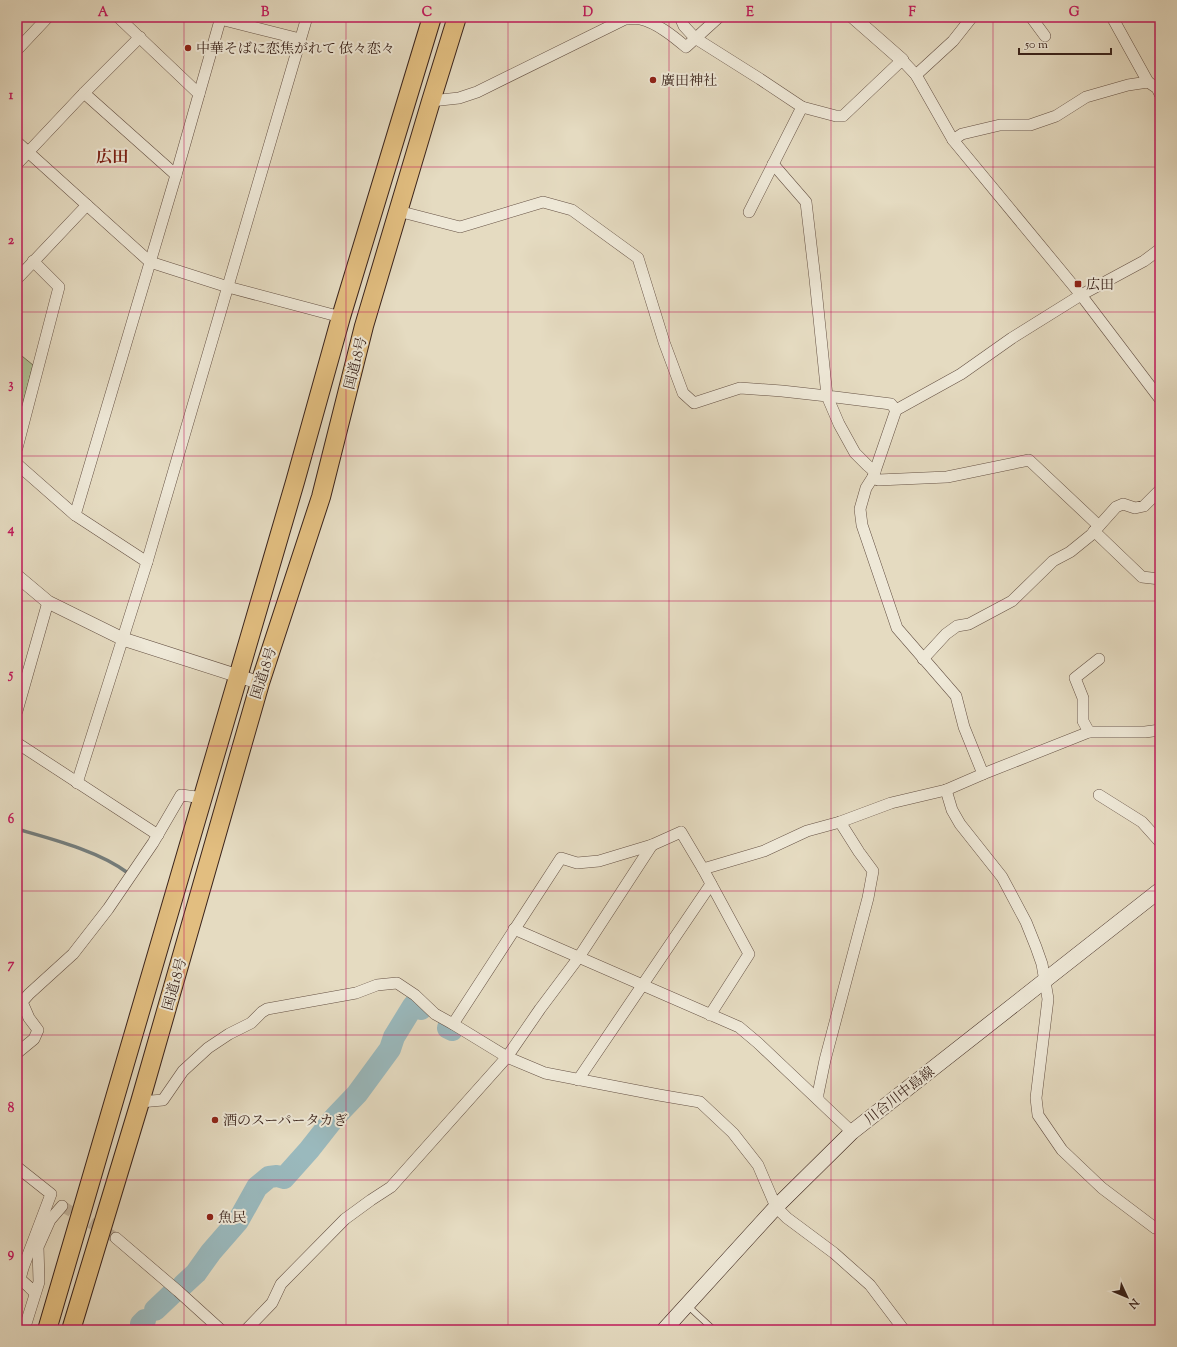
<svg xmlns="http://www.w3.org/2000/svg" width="1177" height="1347" viewBox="0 0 1177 1347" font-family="'Sorts Mill Goudy','Noto Serif JP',serif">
<rect width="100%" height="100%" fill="#e5dbc1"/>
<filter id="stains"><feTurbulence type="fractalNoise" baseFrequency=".005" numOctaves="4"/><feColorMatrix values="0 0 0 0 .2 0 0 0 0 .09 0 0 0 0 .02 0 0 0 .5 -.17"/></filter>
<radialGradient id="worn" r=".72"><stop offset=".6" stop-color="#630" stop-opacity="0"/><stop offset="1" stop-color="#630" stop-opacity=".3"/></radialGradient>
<!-- green -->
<polygon fill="#b0c196" stroke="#757258" points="17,352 33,365 17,427"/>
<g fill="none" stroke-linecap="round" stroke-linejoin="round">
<!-- stream -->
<path stroke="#747d7c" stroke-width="3.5" d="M17 829C52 839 99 851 128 873L129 871"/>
<!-- river -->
<g stroke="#9ab9bd" stroke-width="22">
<polyline points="448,1028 452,1030"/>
<polyline points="183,1285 196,1273 211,1252 238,1221 257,1187 269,1177 277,1176 284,1178 309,1150 335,1117 357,1094 390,1049 394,1037 413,1006 421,1009"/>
<polyline points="155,1310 174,1292"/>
<polyline points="141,1324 145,1320"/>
</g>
<!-- minor-tunnel -->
<polyline stroke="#c3b6a0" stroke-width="11" stroke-dasharray="11 5.5" stroke-linecap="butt" points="62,1206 116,1238"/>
<defs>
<polyline id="service" points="688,1306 714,1330"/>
<g id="minor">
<polyline points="118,17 199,94"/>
<polyline points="218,17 220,19 300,39"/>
<polyline points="680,17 684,26 695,38 760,79 802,107 836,116 843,116 902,60 916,75 953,140 1081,295 1160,399"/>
<polyline points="1031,17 1045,36"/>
<polyline points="1112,17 1148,82"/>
<polyline points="17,50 48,17"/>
<polyline points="916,75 953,41 972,17"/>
<polyline points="84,93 176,175"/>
<path d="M431 101 459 98 477 92 625 19C630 19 636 18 640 19 657 23 673 36 686 47L719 17"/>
<polyline points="953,140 962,134 1000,125 1030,125 1056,116 1086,97 1128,85 1148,82 1157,88 1160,94"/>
<polyline points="17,142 150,262 228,287 341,317"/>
<polyline points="17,164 84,93 140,37"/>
<polyline points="773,164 806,202 815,279 827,396 891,404 896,410"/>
<polyline points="398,211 460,227 543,202 572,210 638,258 664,342 683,393 694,403 740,388 782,391 827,396 839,424 855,453 867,465 875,472"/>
<polyline points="749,212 802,107"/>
<polyline points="17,279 87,205"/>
<polyline points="17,448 59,287 33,261"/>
<polyline points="17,464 75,515 147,562"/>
<polyline points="873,477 866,488 860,509 862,525 897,628 956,696 964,727 983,774"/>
<polyline points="75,515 176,175 221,17"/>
<polyline points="1099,526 1029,460 947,477 878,480 873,477 896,410 961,374 1012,338 1081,295 1144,261 1160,249"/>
<polyline points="1094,531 1142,577 1160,579"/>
<polyline points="923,659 946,634 957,626 969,624 1012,601 1053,561 1070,552 1091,535 1116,507 1123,504 1135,508 1144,506 1160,490"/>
<polyline points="17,711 48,602"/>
<polyline points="1089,732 1083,721 1083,698 1075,678 1099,659"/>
<polyline points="17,743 158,835"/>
<polyline points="77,783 147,562 307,17"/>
<polyline points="946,790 952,810 960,824 1002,877 1026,922 1036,947 1042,964 1048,999 1036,1098 1038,1115 1062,1150 1102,1188 1155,1228 1160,1229"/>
<polyline points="1099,795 1142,822 1160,842"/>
<polyline points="703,869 764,851 807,831 840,822 891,803 946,790 983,774 1089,732 1145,732 1160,730"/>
<polyline points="514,929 739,1027 758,1043 852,1132"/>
<polyline points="710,1015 749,954 703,869 681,832 652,845 599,861 577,863 561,858 453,1024 507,1057 545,1073 659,1095 700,1102 733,1133 758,1165 776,1207 787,1218 834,1253 870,1285 904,1330"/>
<polyline points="17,1053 34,1039 38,1030 29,1018 22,1002 29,994 73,954 108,909 153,843 181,795 204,798"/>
<polyline points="578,1080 711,884"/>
<polyline points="818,1099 818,1094 825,1060 868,898 873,871 859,852 840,822"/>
<polyline points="140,1102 163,1100 183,1071 208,1048 229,1034 251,1023 262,1012 267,1009 356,993 377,985 397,983 415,995 435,1014 453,1024"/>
<polyline points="17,1167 51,1194 23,1268 20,1279 29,1287 35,1293"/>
<polyline points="116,1238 178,1291 221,1330"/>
<polyline points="24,1330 39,1282 38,1247 50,1220 62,1206"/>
<polyline points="246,1330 272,1303 281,1284 345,1219 371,1200 391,1187 507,1057 540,1009 579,957 652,845"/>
</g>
<g id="tertiary">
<polyline points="853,17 902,60"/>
<polyline points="17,576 48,602 123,639 260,683"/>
</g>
<polyline id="secondary" points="664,1330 776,1207 852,1132 1160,890"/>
<g id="trunk">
<polyline points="47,1330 295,482 341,317 432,17"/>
<polyline points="71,1330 140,1102 260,683 321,497 364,326 431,101 457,17"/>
</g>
</defs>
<!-- service casing -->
<use href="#service" stroke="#655144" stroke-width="7"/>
<!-- minor casing -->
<use href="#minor" stroke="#655144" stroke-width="12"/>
<!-- tertiary casing -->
<use href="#tertiary" stroke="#655144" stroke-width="14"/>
<!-- secondary casing -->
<use href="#secondary" stroke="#3a231b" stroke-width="16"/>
<!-- trunk casing -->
<use href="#trunk" stroke="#3a231b" stroke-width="20"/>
<!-- service -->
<use href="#service" stroke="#eee8d7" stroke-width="5.5"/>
<!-- minor -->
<use href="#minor" stroke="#eee8d7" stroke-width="11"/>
<!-- tertiary -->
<use href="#tertiary" stroke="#eee8d7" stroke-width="13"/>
<!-- secondary -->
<use href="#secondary" stroke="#eee8d7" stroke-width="15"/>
<!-- trunk -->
<use href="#trunk" stroke="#e2be80" stroke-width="18"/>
</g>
<!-- grid -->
<path fill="none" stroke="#c2185b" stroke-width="1" stroke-opacity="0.55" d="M184 17V1330M346 17V1330M508 17V1330M669 17V1330M831 17V1330M993 17V1330M17 167H1160M17 312H1160M17 456H1160M17 601H1160M17 746H1160M17 891H1160M17 1035H1160M17 1180H1160"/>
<!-- markers -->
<g fill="#8f2418" stroke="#eee8d7" stroke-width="1.5">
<circle cx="188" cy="48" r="4"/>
<circle cx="653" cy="80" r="4"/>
<rect x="1074" y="280" width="8" height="8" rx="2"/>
<circle cx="215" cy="1120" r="4"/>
<circle cx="210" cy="1217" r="4"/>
</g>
<g text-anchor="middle" stroke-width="4" stroke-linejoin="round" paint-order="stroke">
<!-- poi labels -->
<g font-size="14" fill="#3a231b" stroke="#eee8d7" text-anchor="start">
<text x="196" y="53">中華そばに恋焦がれて 依々恋々</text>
<text x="661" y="85">廣田神社</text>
<text x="1086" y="289">広田</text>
<text x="223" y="1125">酒のスーパータカぎ</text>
<text x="218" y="1222">魚民</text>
</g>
<!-- street labels -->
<g font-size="14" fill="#3a231b" stroke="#eee8d7">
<text transform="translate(355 363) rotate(-76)" y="5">国道18号</text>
<text transform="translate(263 673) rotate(-72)" y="5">国道18号</text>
<text transform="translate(174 984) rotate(-74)" y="5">国道18号</text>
<text transform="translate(899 1095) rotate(-38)" y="5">川合川中島線</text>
</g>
<!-- quarter labels -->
<g font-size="16" font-weight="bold" fill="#7a1f14" stroke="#eee8d7">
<text x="112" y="162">広田</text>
</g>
</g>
<!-- margin -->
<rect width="1177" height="1347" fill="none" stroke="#e5dbc1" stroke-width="44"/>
<!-- north arrow -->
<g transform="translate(1127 1297) rotate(134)" stroke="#eee8d7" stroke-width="3" paint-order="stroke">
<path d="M0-3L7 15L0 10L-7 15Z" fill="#3a231b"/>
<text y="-6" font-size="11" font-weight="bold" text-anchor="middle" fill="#3a231b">N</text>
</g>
<!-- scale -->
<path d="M1019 48v6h92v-6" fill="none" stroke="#3a231b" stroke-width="2"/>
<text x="1025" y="48" font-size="12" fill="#3a231b" stroke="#eee8d7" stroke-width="3" paint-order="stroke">50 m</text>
<rect x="22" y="22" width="1133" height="1303" fill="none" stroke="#c2185b" stroke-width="1.5"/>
<g font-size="13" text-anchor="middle" font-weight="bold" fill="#c2185b">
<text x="103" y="16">A</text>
<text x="265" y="16">B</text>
<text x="427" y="16">C</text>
<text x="588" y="16">D</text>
<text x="750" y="16">E</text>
<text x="912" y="16">F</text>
<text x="1074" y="16">G</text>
<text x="11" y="99">1</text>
<text x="11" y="244">2</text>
<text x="11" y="388">3</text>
<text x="11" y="533">4</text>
<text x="11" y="678">5</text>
<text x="11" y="823">6</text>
<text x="11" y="968">7</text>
<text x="11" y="1112">8</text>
<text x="11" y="1257">9</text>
</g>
<rect width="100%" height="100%" filter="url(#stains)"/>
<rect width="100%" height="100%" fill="url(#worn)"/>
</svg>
